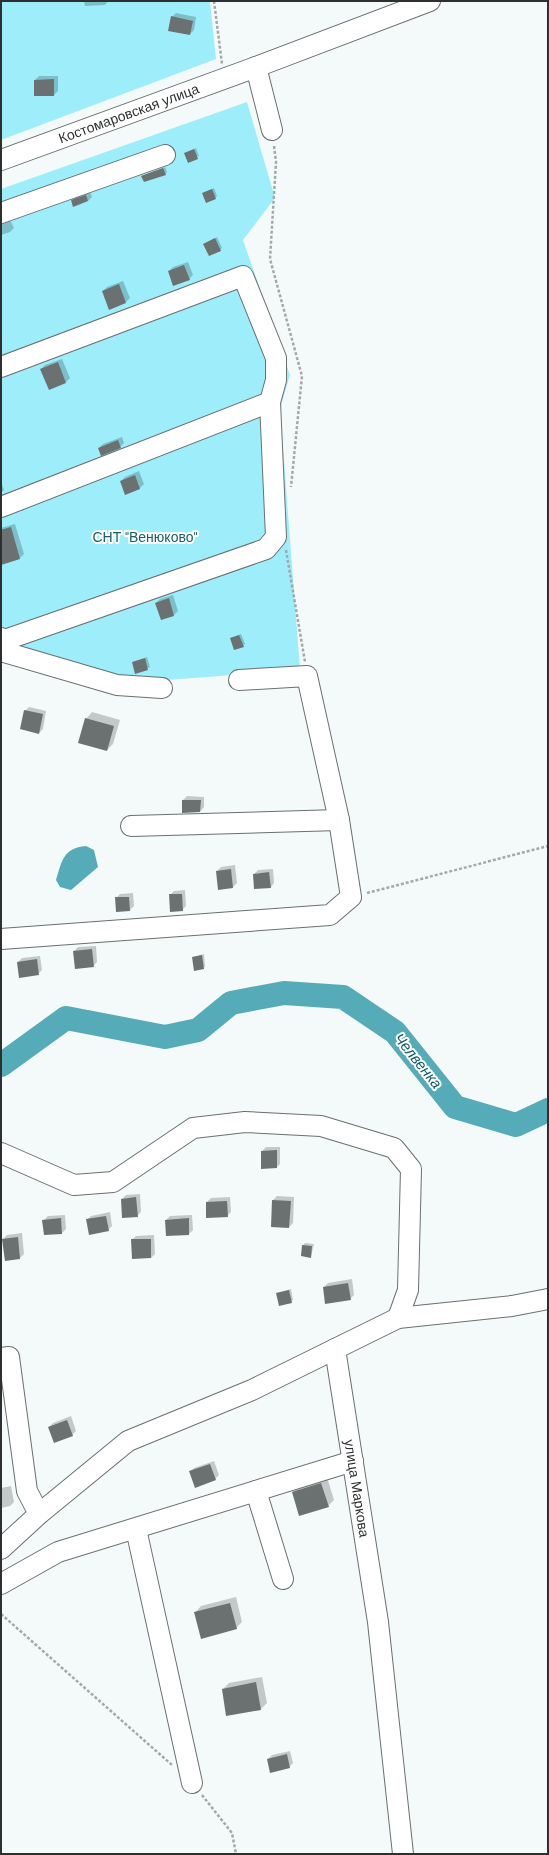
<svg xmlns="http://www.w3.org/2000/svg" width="549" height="1855" viewBox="0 0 549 1855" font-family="'DM Sans',sans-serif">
<rect width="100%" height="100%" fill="#f4fafa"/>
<!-- green -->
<g fill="#9deefa">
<polygon points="1,1 210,1 216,59 1,140"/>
<polygon points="247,102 275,198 243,240 290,375 280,409 300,670 127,683 1,648 1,189"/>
</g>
<!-- water -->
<path fill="#55abb8" d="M86 846 94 850 98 867 71 890 60 887 56 880C62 861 63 848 86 846Z"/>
<!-- shadow -->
<g fill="#0003">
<polygon points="84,1 108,1 105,5 85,6"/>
<polygon points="176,13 196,17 194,30 190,34 172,17"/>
<polygon points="39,76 58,76 58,91 54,95 35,80"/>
<polygon points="196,148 199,156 189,161 186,153"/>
<polygon points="165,167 167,172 165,174 142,176"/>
<polygon points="214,188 217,196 215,198 205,192"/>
<polygon points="90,192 92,197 88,201 72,201 76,197"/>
<polygon points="1,220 10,220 14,228 10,232 1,235"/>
<polygon points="217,237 222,248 220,250 205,244"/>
<polygon points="188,262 193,275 189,279 169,271 173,267"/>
<polygon points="123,281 130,298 126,302 109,308 103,291 107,287"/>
<polygon points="62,359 70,378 66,382 41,369 45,365"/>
<polygon points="122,437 124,443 120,447 99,448 103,444"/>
<polygon points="139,471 144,484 140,488 126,494 121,481 125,477"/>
<polygon points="1,482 4,490 1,493"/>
<polygon points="15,524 24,554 20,558 1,564 1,528"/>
<polygon points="173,595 178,611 174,615 161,619 156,603 160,599"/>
<polygon points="241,634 245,644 243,646 231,638"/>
<polygon points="147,657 150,667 136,673 133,663"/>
<polygon points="29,707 46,711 43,729 39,733 25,711"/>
<polygon points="92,712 120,720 113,744 107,750 86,719"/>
<polygon points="187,796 204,797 204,807 200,812 183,800"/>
<polygon points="235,865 237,883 233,887 219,889 217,871 221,867"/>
<polygon points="273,869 274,883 271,887 254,874 258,870"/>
<polygon points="185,890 186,906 182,910 170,895 174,891"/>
<polygon points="133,893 134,906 130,910 116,898 120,894"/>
<polygon points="96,946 97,962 93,966 74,951 78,947"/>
<polygon points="204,954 205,966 204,968 193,957"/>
<polygon points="40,956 42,970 38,974 18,962 22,958"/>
<polygon points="266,1147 280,1147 280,1164 276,1168 262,1151"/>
<polygon points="140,1194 141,1212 137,1216 122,1199 126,1195"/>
<polygon points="277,1196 294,1197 293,1223 289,1227 272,1226 273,1200"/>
<polygon points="230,1197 231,1212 227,1216 207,1202 211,1198"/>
<polygon points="110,1212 112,1226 108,1230 87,1220 91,1216"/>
<polygon points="65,1215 66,1229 62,1233 44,1220 48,1216"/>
<polygon points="192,1215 193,1230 189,1234 167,1235 166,1220 170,1216"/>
<polygon points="22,1233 24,1254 20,1258 6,1260 3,1239 7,1235"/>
<polygon points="154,1235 155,1254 151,1258 133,1258 132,1240 136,1236"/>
<polygon points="305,1243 314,1244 311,1256 303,1245"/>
<polygon points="352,1279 354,1295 350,1299 324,1287 328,1283"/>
<polygon points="291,1289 293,1300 291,1302 277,1293"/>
<polygon points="71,1416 76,1431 72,1435 49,1427 53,1423"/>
<polygon points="214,1461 219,1475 215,1479 190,1472 194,1468"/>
<polygon points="327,1477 334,1500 328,1506 293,1492 299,1486"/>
<polygon points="11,1486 14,1502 10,1506 1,1508 1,1488"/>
<polygon points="236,1597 242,1622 236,1628 195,1613 201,1606"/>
<polygon points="262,1677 267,1703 261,1709 227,1715 223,1689 229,1683"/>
<polygon points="290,1751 293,1763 289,1767 268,1759 272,1755"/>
</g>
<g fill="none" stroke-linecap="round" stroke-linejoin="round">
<!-- river -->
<polyline stroke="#55abb8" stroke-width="24" points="1,1065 66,1018 165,1037 198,1030 231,1003 284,993 343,997 395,1032 455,1107 516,1125 548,1110"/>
</g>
<!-- building -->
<g fill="#6b7071">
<polygon points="171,16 193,21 190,35 168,31"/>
<polygon points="54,79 54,96 34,96 34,80"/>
<polygon points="194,149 198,159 188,163 184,153"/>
<polygon points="163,168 166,175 144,182 141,176"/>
<polygon points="212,189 216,199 206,203 202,193"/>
<polygon points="86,195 88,201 73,207 71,200"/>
<polygon points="215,238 221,251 209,256 203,244"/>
<polygon points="184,265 190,280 173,286 168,271"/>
<polygon points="119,284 126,303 109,310 102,291"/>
<polygon points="58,362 66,383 49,390 40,369"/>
<polygon points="118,440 121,448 101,456 98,448"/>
<polygon points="135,475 140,489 125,495 120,481"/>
<polygon points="11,527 20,559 1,565 1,530"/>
<polygon points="169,598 174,616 161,620 155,603"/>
<polygon points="239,635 244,647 234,650 230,638"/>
<polygon points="145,658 148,670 135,674 132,662"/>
<polygon points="24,710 43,714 39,734 20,729"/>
<polygon points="85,718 114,726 107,751 78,743"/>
<polygon points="182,800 201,800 200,812 182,813"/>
<polygon points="231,869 233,888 218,890 216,871"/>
<polygon points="269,872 271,888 254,889 253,874"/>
<polygon points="169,894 182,894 183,911 170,912"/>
<polygon points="115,897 129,897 130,911 116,912"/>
<polygon points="92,949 94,967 75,969 73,951"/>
<polygon points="202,955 204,969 194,971 192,957"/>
<polygon points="37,959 39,975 19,978 17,962"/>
<polygon points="277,1150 277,1168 261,1169 261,1151"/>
<polygon points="136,1197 138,1217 122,1218 121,1199"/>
<polygon points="272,1200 291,1201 289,1228 271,1227"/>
<polygon points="227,1201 228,1217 206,1218 206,1202"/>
<polygon points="106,1216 109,1231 89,1235 86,1219"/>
<polygon points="61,1218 62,1234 44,1235 42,1220"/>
<polygon points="189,1218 189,1235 166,1236 165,1220"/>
<polygon points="18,1237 20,1259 5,1261 2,1239"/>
<polygon points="131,1239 151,1239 151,1258 132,1259"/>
<polygon points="302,1245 312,1246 311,1258 301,1256"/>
<polygon points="348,1283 351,1300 325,1304 323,1287"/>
<polygon points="289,1290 292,1303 279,1306 276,1293"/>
<polygon points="67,1420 73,1436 54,1443 48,1427"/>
<polygon points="210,1464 216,1480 195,1488 189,1471"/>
<polygon points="321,1483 329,1507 299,1516 292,1492"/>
<polygon points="230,1603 237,1629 201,1639 194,1612"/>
<polygon points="256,1682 261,1710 226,1716 222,1689"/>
<polygon points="287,1754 290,1768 270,1773 267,1759"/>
</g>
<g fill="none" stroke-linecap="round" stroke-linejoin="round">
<defs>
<g id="minor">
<polyline points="256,67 272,130"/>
<path id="s1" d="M1 160 256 67 430 1"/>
<polyline points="1,213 165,155"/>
<polyline points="1,367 243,276 276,358 276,380 270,402 276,537 266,549 5,640 1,638"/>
<polyline points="1,507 270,402"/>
<polyline points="1,651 117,685 162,688"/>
<polyline points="131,826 339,820"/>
<polyline points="1,939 330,915 351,897 339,820 307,676 239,680"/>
<polyline points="1,1153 74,1185 113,1182 193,1128 245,1122 321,1126 394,1148 411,1169 408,1290 398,1318"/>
<path id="s2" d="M335 1349 378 1622 403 1854"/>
<polyline points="1,1358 9,1357 27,1491 39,1514"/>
<polyline points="256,1491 283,1579"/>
<polyline points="136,1529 192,1783"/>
<polyline points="1,1549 39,1514 128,1441 252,1390 398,1318 512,1306 548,1299"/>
<polyline points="1,1584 58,1552 353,1461"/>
</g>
</defs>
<!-- minor casing -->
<use href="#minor" stroke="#6a6f70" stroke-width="22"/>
<!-- path -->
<g stroke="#a4a8a9" stroke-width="2.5" stroke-dasharray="3 2" stroke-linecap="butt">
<polyline points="214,1 222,64"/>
<polyline points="274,146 276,162 270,259 302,376 291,487"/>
<polyline points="286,550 305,662"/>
<polyline points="367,893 548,846"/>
<polyline points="1,1614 172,1765"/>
<polyline points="202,1795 232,1833 236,1854"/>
</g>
<!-- minor -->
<use href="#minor" stroke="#fff" stroke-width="20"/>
</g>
<g text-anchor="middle" stroke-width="4" stroke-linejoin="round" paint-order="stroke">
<!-- street labels -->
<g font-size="14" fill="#2d2f30" stroke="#fff">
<text dy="5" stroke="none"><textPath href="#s1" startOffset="136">Костомаровская улица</textPath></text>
<text dy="5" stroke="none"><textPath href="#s2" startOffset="141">улица Маркова</textPath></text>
</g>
<!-- park labels -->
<g font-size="14" fill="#18606a" stroke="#fff">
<text x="145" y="542">СНТ "Венюково"</text>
</g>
<!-- water labels -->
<g font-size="15" font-style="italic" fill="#0f5a63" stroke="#fff">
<text transform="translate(418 1061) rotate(51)" y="5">Челвенка</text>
</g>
</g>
<!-- border -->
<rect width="549" height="1855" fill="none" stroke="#2d2f30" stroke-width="4"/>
</svg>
